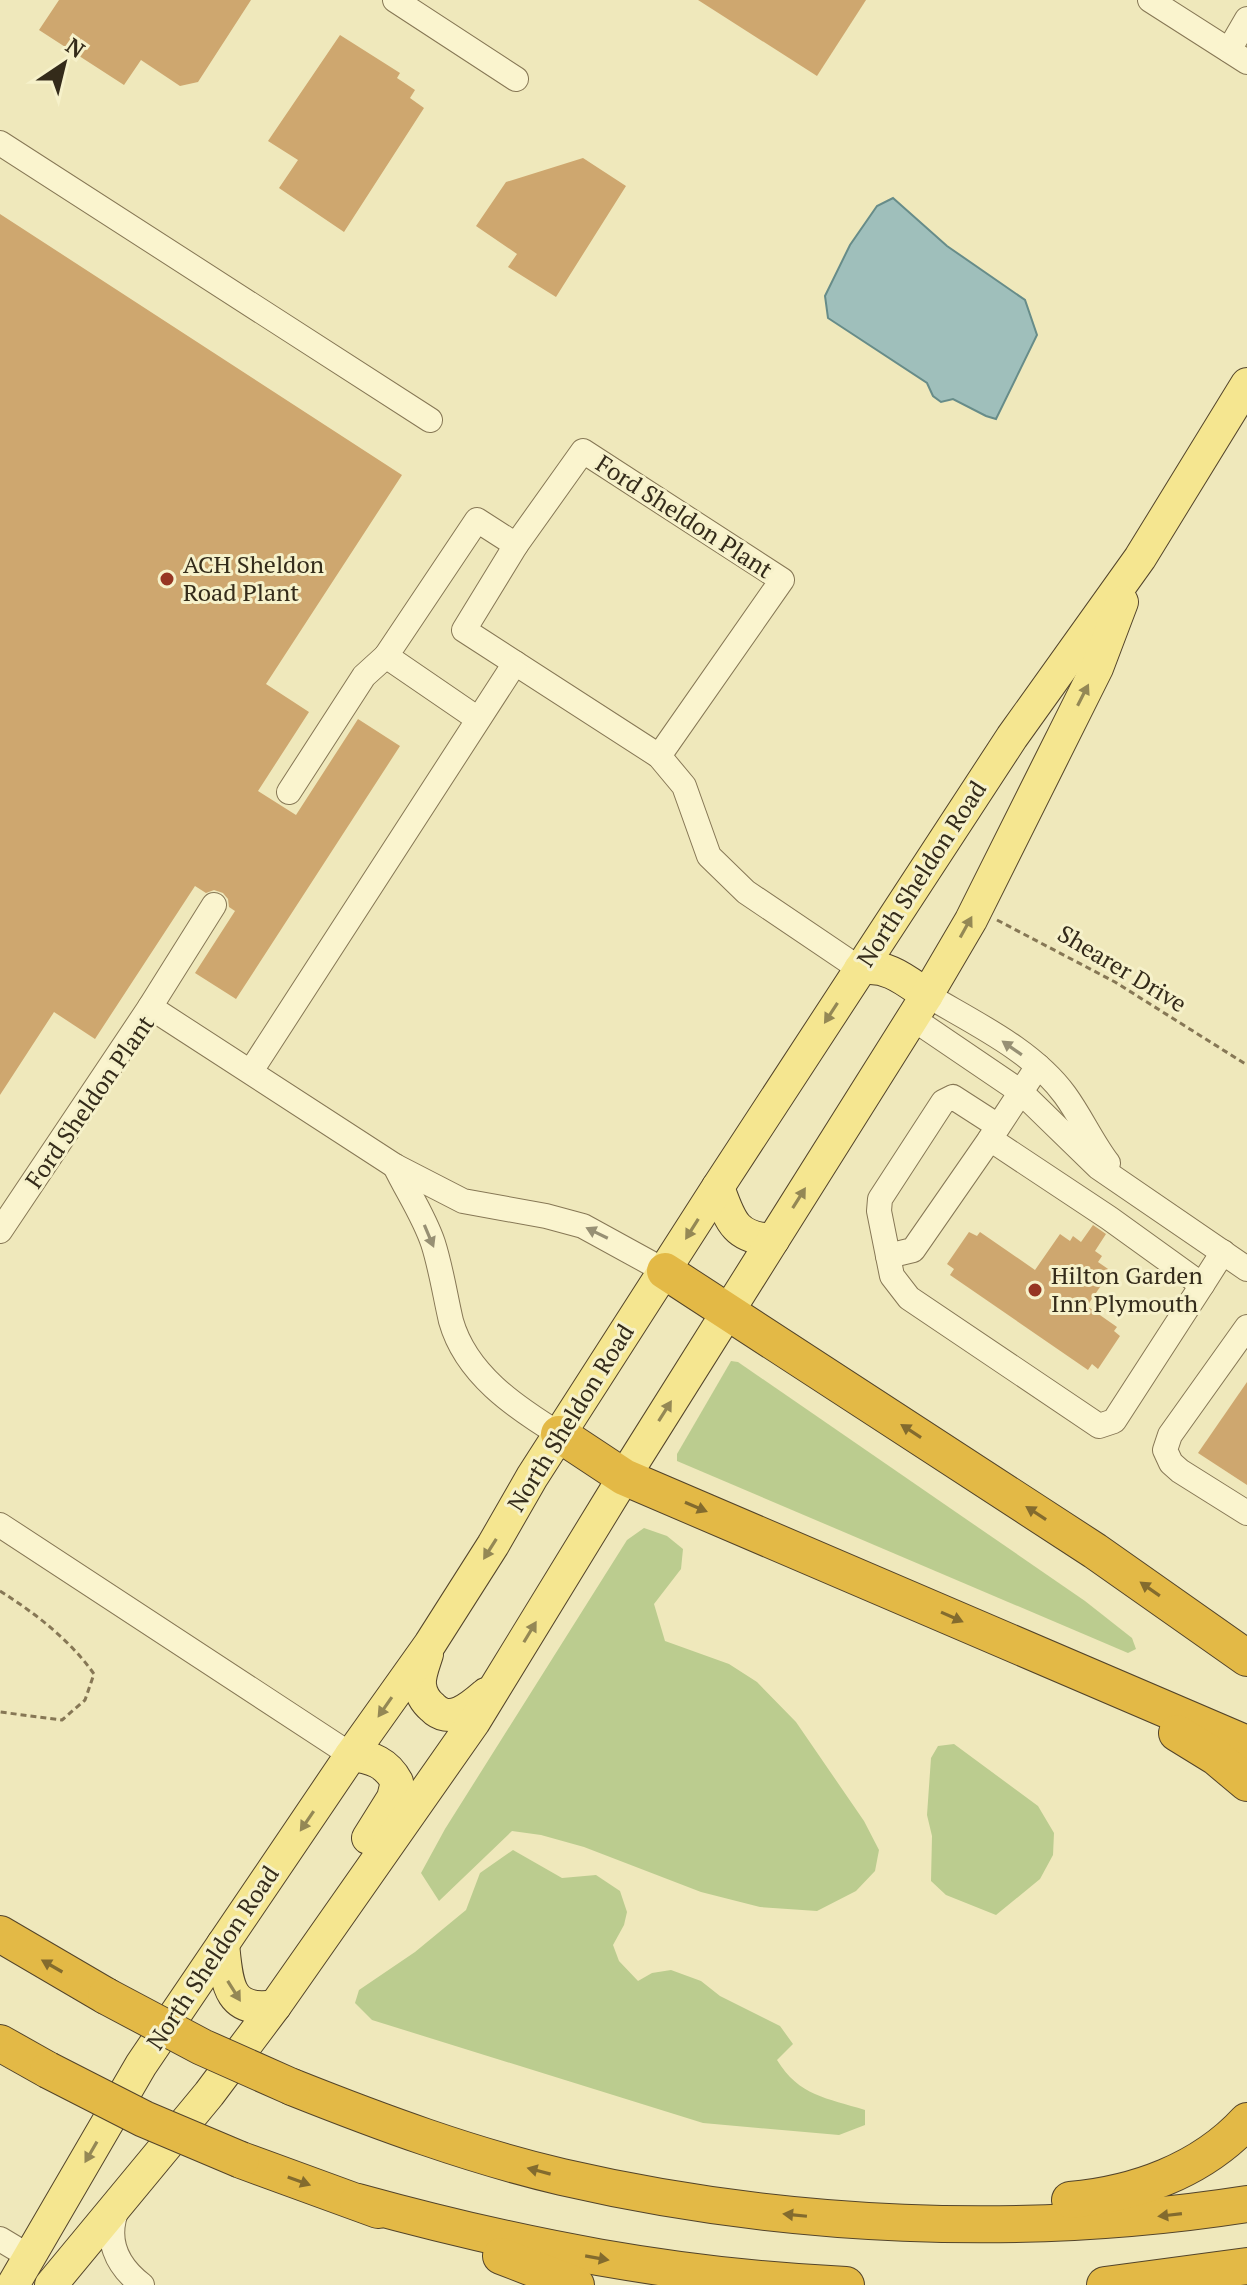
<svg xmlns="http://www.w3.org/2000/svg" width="1247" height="2285" viewBox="0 0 1247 2285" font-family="'PT Serif',serif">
<rect width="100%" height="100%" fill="#efe8bb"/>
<!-- green -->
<g fill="#bbcc8f">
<polygon points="731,1361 738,1362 1085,1601 1132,1638 1136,1649 1128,1653 677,1461 677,1454"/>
<polygon points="644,1528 667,1536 683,1549 681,1569 654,1604 665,1641 729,1664 757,1682 796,1722 864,1821 879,1850 875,1871 856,1891 817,1911 760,1907 701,1892 584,1847 541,1835 512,1831 439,1901 421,1873 445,1829 627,1540"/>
<polygon points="954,1744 1038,1806 1054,1833 1053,1855 1040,1879 996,1915 946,1895 931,1881 932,1836 927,1815 931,1758 938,1746"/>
<path d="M513 1850 562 1878 596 1875 620 1891 627 1912 624 1925 613 1945 619 1961 638 1981 652 1973 671 1970 701 1981 720 1996 780 2026 793 2044 777 2060C799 2096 827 2098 865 2110V2125L839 2135 703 2123 372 2020 355 2003 359 1990 415 1952 466 1910 480 1873Z"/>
</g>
<!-- water -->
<polygon fill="#9fbfbb" stroke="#678c89" stroke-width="2" points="893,198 947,246 1025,300 1037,335 996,419 986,416 953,399 941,402 933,396 927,383 828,318 825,296 850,245 877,206"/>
<!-- building -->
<g fill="#cea76f">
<polygon points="59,0 251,0 198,82 180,86 141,60 124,85 39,30"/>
<polygon points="698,0 866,0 817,76"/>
<polygon points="340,35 400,73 397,78 415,90 410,98 424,108 344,232 279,188 298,160 268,141"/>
<polygon points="583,158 626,186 556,297 508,267 517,254 476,226 506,182"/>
<polygon points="0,214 402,475 266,684 309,712 258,791 296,815 358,719 400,746 236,999 195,973 235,911 229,907 228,899 223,893 214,890 206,893 195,886 95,1039 54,1012 0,1095"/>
<polygon points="1093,1225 1106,1234 1095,1251 1102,1256 1098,1262 1111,1271 1087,1306 1117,1327 1114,1331 1120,1336 1098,1369 1092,1364 1088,1370 950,1275 954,1269 947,1264 969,1232 977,1236 980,1232 1035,1270 1060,1234 1070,1241 1073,1236 1081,1242"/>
<polygon points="1247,1382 1247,1485 1198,1453"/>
</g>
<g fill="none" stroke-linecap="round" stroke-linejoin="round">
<defs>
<g id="minor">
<polyline points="395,0 516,79"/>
<polyline points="1150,0 1247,62"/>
<polyline points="1229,50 1247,19"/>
<polyline points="0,143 430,420"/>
<polyline points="516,545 583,451 782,580 659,756"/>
<polyline points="478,719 386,656 477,520 516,545 464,630 659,756 684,786 709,856 746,892 860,969"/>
<polyline points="289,792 364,676 386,656"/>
<path d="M927 995C974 1023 1032 1050 1065 1095 1081 1117 1092 1142 1108 1163"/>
<polyline points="150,1007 214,905"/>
<polyline points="912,1018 1021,1092 1098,1167 1247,1269"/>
<polyline points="1038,1066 990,1139 1109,1218 1202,1285 1223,1252"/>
<polyline points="251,1071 515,663"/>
<polyline points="998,1126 953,1097 943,1102 880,1199 879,1211 892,1276 909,1298 1099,1426 1114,1421 1202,1285"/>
<path d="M395 1166C407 1191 424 1216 433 1243 441 1268 445 1295 451 1321 466 1374 515 1407 559 1434"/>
<polyline points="0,1231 150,1007 395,1166 463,1201 546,1216 583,1226 665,1271"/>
<polyline points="888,1256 913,1250 990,1139"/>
<polyline points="1247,1327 1170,1435 1165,1450 1171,1463 1180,1471 1247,1513"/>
<polyline points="0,1525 351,1755"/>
<path d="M118 2207C104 2239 116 2265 142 2285"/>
<polyline points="0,2239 30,2257"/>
</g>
<g id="major">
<path d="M860 969C887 964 905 980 927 995"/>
<path d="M718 1187C730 1220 734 1238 773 1240"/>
<path d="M427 1654C424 1664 419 1675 420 1685 421 1694 425 1701 432 1707 450 1726 471 1707 486 1694"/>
<path d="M351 1755C372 1757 387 1763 397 1782L393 1798 368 1838"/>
<path d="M223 1944C227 1982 227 2014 275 2006"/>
<polyline points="13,2285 141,2065 351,1755 430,1644 493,1545 532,1477 718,1187 1012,737 1140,558 1247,384"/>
<polyline points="51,2285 209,2094 275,2006 474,1722 624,1477 927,995 971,920 1097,668 1122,602"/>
</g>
<g id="highway">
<polyline points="665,1271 1095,1551 1247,1658"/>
<polyline points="559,1434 624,1477 1247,1744"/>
<polyline points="1177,1733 1216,1757 1247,1783"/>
<polyline points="0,1934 106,1996"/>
<polyline points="0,2043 48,2070"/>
<path d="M292 2087C380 2122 469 2155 562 2177 783 2228 1023 2239 1247 2204"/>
<polyline points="241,2160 378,2210"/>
<path d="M1070 2200C1135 2194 1201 2171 1247 2121"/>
<path d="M358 2202C521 2247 676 2277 846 2285"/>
<polyline points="501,2256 576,2285"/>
<polyline points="1105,2285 1247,2266"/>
</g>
</defs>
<!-- minor casing -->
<use href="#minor" stroke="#867755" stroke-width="26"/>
<!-- major casing -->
<use href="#major" stroke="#53442a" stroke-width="34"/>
<!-- highway casing -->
<use href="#highway" stroke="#53442a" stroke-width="38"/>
<!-- path -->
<g stroke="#867755" stroke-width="3" stroke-dasharray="6 4" stroke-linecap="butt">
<polyline points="997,920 1115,982 1247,1065"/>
<path d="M0 1591C35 1613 70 1640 94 1674L85 1700 62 1720 0 1712"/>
</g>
<!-- minor -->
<use href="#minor" stroke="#faf4ce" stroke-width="24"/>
<!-- major -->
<use href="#major" stroke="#f5e690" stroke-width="32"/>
<!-- highway -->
<use href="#highway" stroke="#e3b946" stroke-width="36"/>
<defs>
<g id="highway-bridge">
<polyline points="106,1996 202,2047 292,2087"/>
<polyline points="48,2070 144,2119 241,2160"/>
</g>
</defs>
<!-- highway-bridge casing -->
<use href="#highway-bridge" stroke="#53442a" stroke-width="38" stroke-linecap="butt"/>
<!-- highway-bridge -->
<use href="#highway-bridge" stroke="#e3b946" stroke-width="36"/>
</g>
<!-- one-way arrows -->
<defs><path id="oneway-solid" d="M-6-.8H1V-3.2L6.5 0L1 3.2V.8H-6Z" transform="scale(2)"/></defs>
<g fill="#948855">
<use href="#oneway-solid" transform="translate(1083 695) rotate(-63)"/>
<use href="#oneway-solid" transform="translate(966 927) rotate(-61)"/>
<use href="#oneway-solid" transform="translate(831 1013) rotate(123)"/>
<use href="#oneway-solid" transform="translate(799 1198) rotate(-58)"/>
<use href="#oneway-solid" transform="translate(692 1229) rotate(122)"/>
<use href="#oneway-solid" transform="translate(665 1411) rotate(-58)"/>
<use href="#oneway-solid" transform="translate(490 1549) rotate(122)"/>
<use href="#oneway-solid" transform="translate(530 1632) rotate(-59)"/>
<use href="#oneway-solid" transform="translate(385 1707) rotate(125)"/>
<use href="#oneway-solid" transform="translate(307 1821) rotate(124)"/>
<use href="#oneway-solid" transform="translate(234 1991) rotate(58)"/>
<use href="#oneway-solid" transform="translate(91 2152) rotate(120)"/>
</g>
<g fill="#979074">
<use href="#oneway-solid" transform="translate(1012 1048) rotate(-145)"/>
<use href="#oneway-solid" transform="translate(597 1233) rotate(-154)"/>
<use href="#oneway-solid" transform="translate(429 1236) rotate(67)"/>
</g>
<g fill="#836b2e">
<use href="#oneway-solid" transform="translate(911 1431) rotate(-147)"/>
<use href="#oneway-solid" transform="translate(696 1507) rotate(23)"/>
<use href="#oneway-solid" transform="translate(1036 1513) rotate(-147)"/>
<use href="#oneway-solid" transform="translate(1150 1589) rotate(-145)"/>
<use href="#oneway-solid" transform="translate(952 1617) rotate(24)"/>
<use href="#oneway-solid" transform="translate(52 1966) rotate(-150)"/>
<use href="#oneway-solid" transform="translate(539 2171) rotate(-165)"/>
<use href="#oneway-solid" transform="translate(299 2181) rotate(20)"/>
<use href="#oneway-solid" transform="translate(795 2215) rotate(-174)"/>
<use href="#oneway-solid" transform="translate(1170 2215) rotate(173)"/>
<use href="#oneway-solid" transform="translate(597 2258) rotate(10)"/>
</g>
<!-- markers -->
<g fill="#963623" stroke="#f6f1ca" stroke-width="3">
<circle cx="167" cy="579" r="8"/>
<circle cx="1035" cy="1290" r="8"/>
</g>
<g text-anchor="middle" stroke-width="6" stroke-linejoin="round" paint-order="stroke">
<!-- street labels -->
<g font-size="24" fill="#342b1a" stroke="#f6f1ca">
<text transform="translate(684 517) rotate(33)" y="8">Ford Sheldon Plant</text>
<text transform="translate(922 874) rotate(-57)" y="8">North Sheldon Road</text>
<text transform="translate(1122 969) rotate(31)" y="8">Shearer Drive</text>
<text transform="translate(90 1102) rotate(-55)" y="8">Ford Sheldon Plant</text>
<text transform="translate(571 1418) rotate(-58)" y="8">North Sheldon Road</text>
<text transform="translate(213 1958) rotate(-56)" y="8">North Sheldon Road</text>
</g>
<!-- poi labels -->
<g font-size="24" fill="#342b1a" stroke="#f6f1ca" text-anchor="start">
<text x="183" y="573">ACH Sheldon<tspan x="183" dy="28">Road Plant</tspan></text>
<text x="1051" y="1284">Hilton Garden<tspan x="1051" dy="28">Inn Plymouth</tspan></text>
</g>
</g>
<!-- north arrow -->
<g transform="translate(64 64) rotate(35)" stroke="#f6f1ca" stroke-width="6" paint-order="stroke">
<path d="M0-6L14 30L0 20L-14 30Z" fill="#342b1a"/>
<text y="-12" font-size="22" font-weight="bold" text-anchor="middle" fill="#342b1a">N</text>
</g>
</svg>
